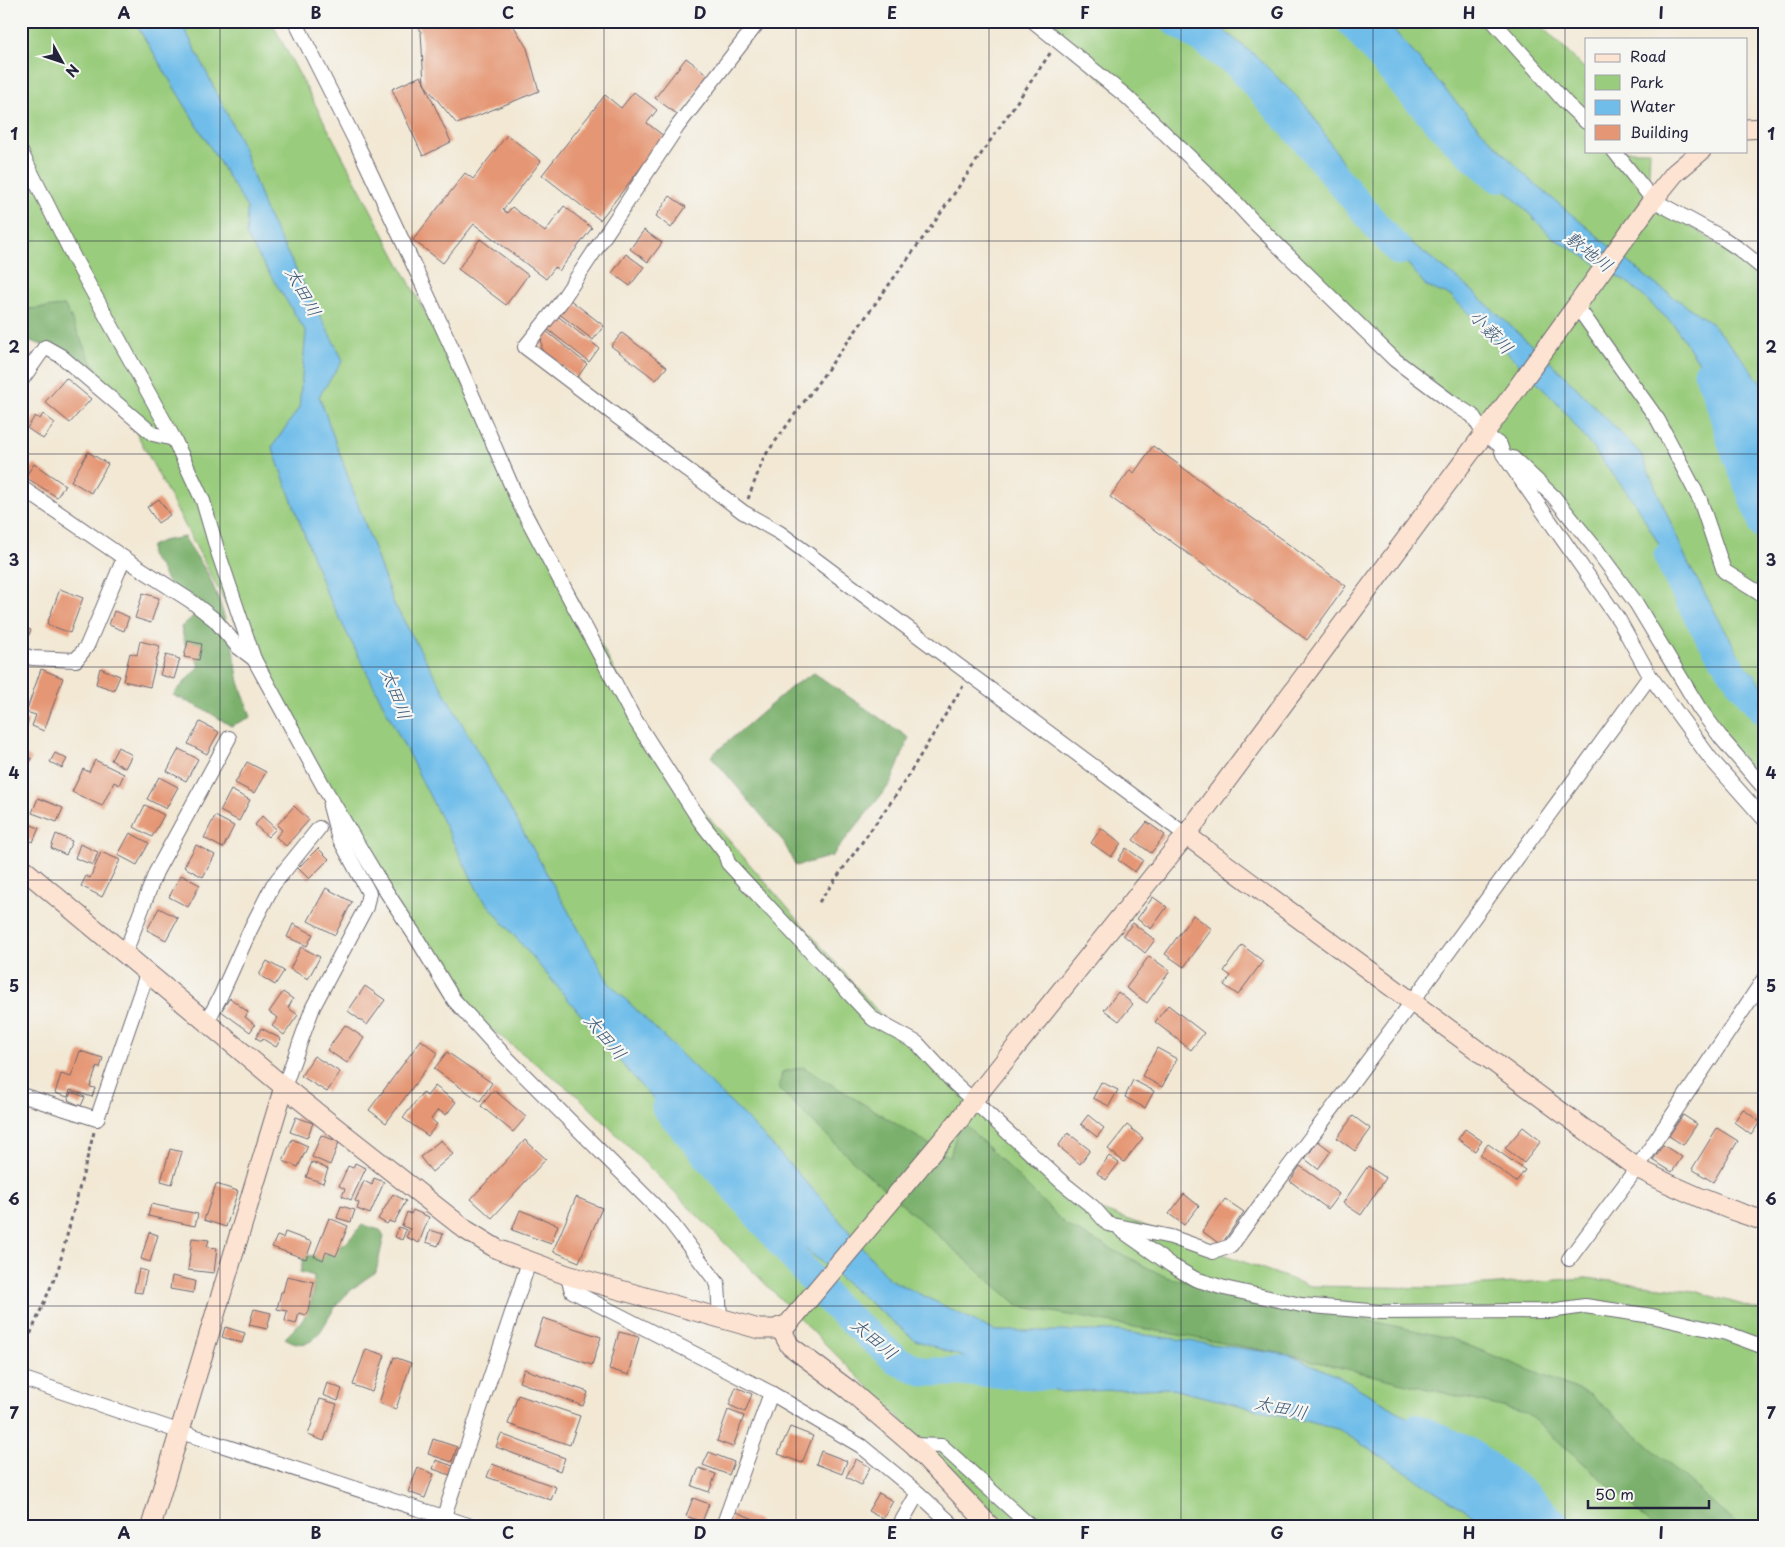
<svg xmlns="http://www.w3.org/2000/svg" width="1785" height="1547" viewBox="0 0 1785 1547" font-family="'Playpen Sans','Klee One',sans-serif">
<rect width="100%" height="100%" fill="#f6f6f2"/>
<filter id="ink" filterUnits="userSpaceOnUse"><feTurbulence type="fractalNoise" baseFrequency=".02" numOctaves="2"/><feDisplacementMap in="SourceGraphic" scale="10" xChannelSelector="R" yChannelSelector="G"/><feConvolveMatrix kernelMatrix="1 2 1 2 8 2 1 2 1" color-interpolation-filters="sRGB"/></filter>
<filter id="wash" filterUnits="userSpaceOnUse"><feTurbulence type="fractalNoise" baseFrequency=".0096" numOctaves="4" result="noise"/><feDisplacementMap in="SourceGraphic" scale="20" xChannelSelector="R" yChannelSelector="G"/><feGaussianBlur stdDeviation="1.12" result="paint"/><feColorMatrix in="noise" values="0 0 0 0 0 0 0 0 0 0 0 0 0 0 0 0 0 1.4 0 .05"/><feComposite in="paint" operator="in"/></filter>
<g filter="url(#wash)">
<rect width="100%" height="100%" fill="#f2e8d4"/>
<!-- green -->
<g fill="#99cc7c" stroke="#5e775c">
<polygon points="21,21 271,21 666,768 906,1044 917,1043 1093,1207 1310,1286 1441,1288 1586,1278 1694,1291 1764,1311 1764,1526 1007,1526 581,1099 454,1000 280,707 124,409 90,359 59,307 29,309 21,300"/>
<polygon points="1030,21 1536,21 1586,70 1586,151 1650,151 1648,194 1653,200 1764,276 1764,784 1702,712 1610,568 1484,434 1279,247 1142,111"/>
</g>
<!-- forest -->
<g fill="#7ab06c" stroke="#4e6954">
<polygon points="21,300 29,309 65,306 90,359 111,398 67,353 21,338"/>
<polygon points="184,537 208,574 219,600 231,639 239,682 251,717 231,726 207,711 173,695 200,665 185,644 181,627 196,614 171,588 160,567 150,556 151,546 162,541"/>
<polygon points="814,673 909,738 891,783 832,856 796,866 783,841 711,756 794,685"/>
<polygon points="803,1067 950,1157 960,1119 1067,1226 1166,1277 1450,1338 1591,1395 1739,1526 1652,1526 1627,1501 1526,1413 1289,1355 1019,1306 858,1166 779,1089 782,1072"/>
<path d="M362 1225 380 1230 384 1236 376 1272C362 1281 348 1291 337 1305 322 1324 316 1357 285 1338 308 1316 313 1307 314 1276L300 1272 304 1256 326 1255 347 1242Z"/>
</g>
<!-- water -->
<g fill="#70bdea" stroke="#497092">
<polygon points="134,21 181,21 242,144 266,212 343,360 319,396 393,602 609,983 751,1123 820,1197 889,1279 995,1331 1117,1331 1289,1355 1340,1377 1452,1444 1535,1504 1582,1526 1490,1526 1338,1429 1168,1388 1061,1392 915,1340 786,1233 640,1085 480,895 325,590 272,447 299,408 306,332 246,236 247,208"/>
<polygon points="1178,21 1212,21 1257,57 1308,108 1376,215 1468,287 1563,374 1641,454 1688,563 1741,659 1764,688 1764,713 1686,590 1633,500 1556,401 1451,296 1427,287 1285,116 1198,34"/>
<polygon points="1348,21 1386,21 1476,125 1529,179 1655,284 1711,323 1747,364 1764,388 1764,523 1712,382 1674,325 1630,284 1552,237 1426,109"/>
</g>
<g fill="none" stroke-linecap="round" stroke-linejoin="round">
<!-- river -->
<g stroke="#70bdea" stroke-width="29">
<polyline points="1175,21 1237,64 1297,130 1375,224 1399,251"/>
<polyline points="1350,21 1403,84 1459,144 1498,178"/>
<polyline points="1708,373 1716,390 1732,442 1764,526"/>
<path d="M1668 556C1691 608 1726 668 1764 711"/>
<polyline points="666,1107 833,1304 898,1361 925,1372 977,1372 1049,1376"/>
<polyline points="1417,1428 1469,1452 1527,1496 1557,1526"/>
</g>
</g>
<g id="blocks">
<!-- building -->
<g fill="#e59775">
<polygon points="414,21 508,21 515,28 527,48 539,91 457,124 424,84 421,32"/>
<polygon points="686,58 708,75 678,115 655,98"/>
<polygon points="421,76 451,142 423,156 392,89"/>
<polygon points="634,92 657,110 647,123 665,137 600,220 542,175 605,95 621,108"/>
<polygon points="507,135 541,161 503,210 507,213 512,207 545,232 564,206 592,228 559,271 555,267 546,279 474,224 443,263 413,240 465,173 473,179"/>
<polygon points="670,196 686,207 671,228 656,216"/>
<polygon points="644,230 662,243 648,262 630,249"/>
<polygon points="480,239 528,275 506,305 458,269"/>
<polygon points="626,254 644,267 630,286 612,273"/>
<polygon points="569,299 604,326 593,340 558,313"/>
<polygon points="555,314 599,348 589,362 546,328"/>
<polygon points="541,327 587,364 577,378 542,351"/>
<polygon points="622,333 667,367 656,380 611,346"/>
<polygon points="66,378 91,399 70,423 45,402"/>
<polygon points="43,414 55,423 43,439 27,428 35,416 40,419"/>
<polygon points="1153,446 1346,586 1307,640 1110,497 1130,470 1134,473"/>
<polygon points="88,452 108,464 91,493 71,481"/>
<polygon points="34,464 65,485 57,497 25,477"/>
<polygon points="159,499 170,515 158,523 147,507"/>
<polygon points="60,589 83,598 70,633 47,624"/>
<polygon points="143,593 159,598 151,623 135,618"/>
<polygon points="114,611 129,617 124,631 109,625"/>
<polygon points="21,626 31,630 25,644 21,642"/>
<polygon points="140,641 160,646 150,687 123,681 130,653 137,655"/>
<polygon points="188,641 202,644 199,660 184,657"/>
<polygon points="166,655 180,659 174,679 160,675"/>
<polygon points="100,668 120,676 114,690 96,684"/>
<polygon points="41,669 63,678 44,731 32,726 36,715 26,712"/>
<polygon points="21,718 28,720 24,735 21,734"/>
<polygon points="200,722 219,732 207,754 188,744"/>
<polygon points="118,747 132,755 125,768 111,760"/>
<polygon points="179,749 198,759 186,781 167,771"/>
<polygon points="21,752 32,759 21,775"/>
<polygon points="55,753 67,759 62,768 50,762"/>
<polygon points="95,760 124,774 119,785 114,782 102,806 72,792 83,769 89,772"/>
<polygon points="247,762 266,772 254,793 235,783"/>
<polygon points="159,777 178,787 166,809 147,799"/>
<polygon points="231,790 250,800 239,821 220,811"/>
<polygon points="38,798 63,808 57,822 32,813"/>
<polygon points="145,805 164,815 152,837 134,827"/>
<polygon points="294,806 309,820 286,846 276,837 282,830 277,825"/>
<polygon points="215,816 234,826 223,848 204,838"/>
<polygon points="262,816 276,829 268,837 255,825"/>
<polygon points="21,821 39,828 33,842 21,837"/>
<polygon points="1147,822 1165,835 1151,853 1133,840"/>
<polygon points="1101,828 1121,843 1111,857 1091,843"/>
<polygon points="130,833 149,843 137,865 118,855"/>
<polygon points="56,834 72,841 66,855 51,848"/>
<polygon points="80,844 98,852 93,865 75,858"/>
<polygon points="196,845 215,855 203,877 184,867"/>
<polygon points="318,848 329,859 309,879 298,868"/>
<polygon points="1126,848 1143,860 1135,872 1118,860"/>
<polygon points="101,852 120,860 102,897 81,886 86,876 90,878"/>
<polygon points="181,875 200,885 188,907 169,897"/>
<polygon points="326,888 352,902 335,935 308,921"/>
<polygon points="1153,897 1167,907 1151,929 1137,919"/>
<polygon points="159,908 178,918 166,940 147,930"/>
<polygon points="1193,915 1212,929 1184,967 1165,954"/>
<polygon points="1133,923 1155,940 1145,953 1123,935"/>
<polygon points="293,924 313,934 307,946 287,937"/>
<polygon points="1242,945 1263,961 1238,995 1224,985 1231,976 1224,971"/>
<polygon points="301,947 320,957 308,979 290,969"/>
<polygon points="1149,956 1170,971 1147,1003 1126,988"/>
<polygon points="267,961 284,971 275,985 259,975"/>
<polygon points="365,986 385,1000 367,1025 348,1011"/>
<polygon points="283,992 293,999 288,1008 298,1015 284,1035 272,1026 278,1018 269,1012"/>
<polygon points="1118,992 1133,1004 1119,1021 1104,1010"/>
<polygon points="230,998 248,1012 245,1017 255,1025 250,1032 221,1011"/>
<polygon points="1168,1005 1204,1033 1191,1050 1155,1022"/>
<polygon points="345,1025 364,1038 347,1063 327,1050"/>
<polygon points="261,1028 281,1039 276,1047 263,1039 262,1041 256,1038"/>
<polygon points="421,1040 438,1053 386,1123 369,1110"/>
<polygon points="1157,1048 1177,1059 1162,1087 1142,1076"/>
<polygon points="80,1051 103,1058 100,1068 97,1067 90,1087 95,1088 92,1097 70,1090 68,1097 55,1093 61,1074 71,1077"/>
<polygon points="447,1052 492,1083 480,1101 434,1069"/>
<polygon points="314,1056 340,1072 327,1092 301,1076"/>
<polygon points="1133,1080 1154,1091 1145,1108 1125,1097"/>
<polygon points="1101,1082 1118,1090 1109,1106 1093,1098"/>
<polygon points="435,1086 456,1102 446,1115 438,1110 431,1119 437,1124 428,1136 403,1118 423,1092 427,1096"/>
<polygon points="494,1090 526,1117 513,1132 481,1106"/>
<polygon points="71,1092 85,1097 81,1106 68,1100"/>
<polygon points="1743,1109 1760,1122 1751,1135 1734,1122"/>
<polygon points="1088,1115 1104,1128 1097,1137 1081,1124"/>
<polygon points="1683,1115 1697,1124 1683,1145 1669,1136"/>
<polygon points="1353,1116 1371,1129 1355,1151 1337,1138"/>
<polygon points="296,1117 313,1123 307,1138 290,1132"/>
<polygon points="1127,1125 1143,1138 1124,1162 1108,1149"/>
<polygon points="1523,1127 1541,1141 1524,1163 1505,1148"/>
<polygon points="1717,1128 1738,1141 1713,1182 1692,1169"/>
<polygon points="1465,1129 1482,1141 1475,1151 1458,1139"/>
<polygon points="1068,1133 1090,1150 1080,1164 1058,1146"/>
<polygon points="321,1135 339,1142 330,1165 312,1157"/>
<polygon points="292,1139 308,1146 298,1167 283,1161"/>
<polygon points="441,1140 453,1154 432,1172 420,1157"/>
<polygon points="525,1140 546,1159 492,1218 471,1199"/>
<polygon points="1318,1141 1331,1151 1318,1169 1305,1159"/>
<polygon points="1488,1144 1525,1170 1516,1182 1480,1155"/>
<polygon points="1663,1145 1682,1157 1672,1172 1653,1160"/>
<polygon points="170,1149 182,1152 172,1184 161,1181"/>
<polygon points="1109,1156 1119,1163 1106,1180 1097,1173"/>
<polygon points="312,1162 328,1169 323,1183 306,1177"/>
<polygon points="355,1163 366,1168 351,1200 342,1196 345,1189 339,1186 348,1166 353,1168"/>
<polygon points="1300,1166 1339,1194 1328,1209 1290,1181"/>
<polygon points="1368,1166 1386,1178 1361,1215 1343,1203"/>
<polygon points="374,1178 384,1182 370,1214 357,1209 359,1203 355,1201 364,1181 372,1185"/>
<polygon points="216,1184 238,1191 226,1227 204,1220"/>
<polygon points="393,1194 406,1201 394,1223 389,1221 387,1224 378,1219"/>
<polygon points="1184,1194 1199,1206 1184,1225 1169,1214"/>
<polygon points="576,1197 602,1208 579,1262 553,1251"/>
<polygon points="1225,1199 1244,1212 1221,1245 1202,1231"/>
<polygon points="151,1204 198,1214 195,1226 148,1216"/>
<polygon points="341,1206 355,1210 351,1222 337,1218"/>
<polygon points="413,1210 429,1217 419,1243 406,1237 410,1229 402,1226 407,1212 411,1214"/>
<polygon points="520,1210 558,1225 551,1244 512,1230"/>
<polygon points="329,1218 348,1226 336,1256 326,1252 323,1260 314,1256"/>
<polygon points="399,1227 406,1230 402,1240 395,1237"/>
<polygon points="430,1230 443,1234 438,1246 426,1242"/>
<polygon points="149,1232 158,1235 150,1262 141,1259"/>
<polygon points="285,1232 312,1242 306,1259 272,1247 277,1236 283,1238"/>
<polygon points="192,1238 209,1240 207,1247 217,1248 214,1273 188,1270"/>
<polygon points="139,1269 147,1271 142,1293 134,1292"/>
<polygon points="172,1276 195,1281 193,1293 170,1289"/>
<polygon points="287,1276 314,1282 307,1315 299,1313 296,1324 285,1321 287,1311 277,1309 281,1292 283,1292"/>
<polygon points="254,1309 271,1313 267,1329 249,1325"/>
<polygon points="543,1318 601,1337 592,1365 534,1346"/>
<polygon points="225,1327 245,1333 242,1343 222,1337"/>
<polygon points="619,1332 639,1337 629,1375 609,1369"/>
<polygon points="366,1349 385,1355 372,1392 353,1385"/>
<polygon points="394,1357 411,1363 396,1409 379,1403"/>
<polygon points="524,1369 588,1392 583,1406 519,1382"/>
<polygon points="327,1383 342,1389 338,1401 323,1395"/>
<polygon points="736,1387 752,1394 745,1412 729,1405"/>
<polygon points="518,1395 580,1416 570,1445 508,1424"/>
<polygon points="320,1399 337,1404 324,1441 308,1435"/>
<polygon points="728,1410 744,1416 733,1447 717,1441"/>
<polygon points="790,1427 813,1436 802,1463 778,1454"/>
<polygon points="501,1434 565,1458 560,1471 496,1447"/>
<polygon points="433,1439 457,1447 452,1462 428,1454"/>
<polygon points="821,1451 847,1461 842,1474 816,1464"/>
<polygon points="709,1452 734,1462 729,1475 703,1465"/>
<polygon points="856,1459 870,1467 861,1485 846,1477"/>
<polygon points="436,1460 453,1466 450,1475 433,1469"/>
<polygon points="492,1464 556,1487 551,1500 487,1477"/>
<polygon points="418,1468 434,1474 425,1498 408,1492"/>
<polygon points="699,1468 716,1474 709,1492 692,1486"/>
<polygon points="879,1493 893,1501 883,1519 868,1511"/>
<polygon points="693,1498 709,1504 702,1522 686,1516"/>
<polygon points="734,1511 759,1521 757,1526 734,1526 729,1524"/>
</g>
</g>
</g>
<g filter="url(#ink)">
<use href="#blocks" fill-opacity="0" stroke="#6b6771" stroke-width="1"/>
<g fill="none" stroke-linecap="round" stroke-linejoin="round">
<defs>
<g id="street">
<polyline points="295,21 357,144 409,255 451,346 519,503 632,715 700,821 725,853 728,863 873,1019 917,1043 953,1082 1063,1183 1093,1207 1108,1224 1171,1237 1213,1252 1231,1246 1264,1200 1412,1002 1650,676"/>
<polyline points="759,21 677,127 560,303 525,347 743,512 780,533 1186,835"/>
<polyline points="1033,21 1127,97 1228,194 1252,220 1395,360 1451,402 1473,416 1484,434 1500,445 1503,454 1619,620 1650,676 1710,758 1764,819"/>
<polyline points="1493,21 1566,103 1586,122"/>
<polyline points="1614,151 1653,200 1721,237 1739,249 1764,269"/>
<polyline points="21,152 74,258 174,439 203,501 217,549 254,659 325,789 382,885 416,937 454,1000 504,1055 669,1220 718,1284 720,1318"/>
<polyline points="1576,305 1658,420 1700,500 1724,571 1764,596"/>
<polyline points="21,381 45,347 61,356 153,434 174,439"/>
<polyline points="1513,458 1553,496 1596,549 1636,603 1699,708 1722,739 1764,788"/>
<polyline points="21,487 124,558 191,601 215,620 238,647 254,659"/>
<polyline points="21,654 32,658 76,660 87,646 124,558"/>
<polyline points="125,953 156,872 229,738"/>
<polyline points="207,1022 220,997 251,928 273,885 319,828"/>
<polyline points="284,1087 313,1007 366,907 369,893 338,836 330,806"/>
<polyline points="21,1095 97,1119 148,971"/>
<polyline points="1121,1230 1171,1265 1195,1279 1224,1288 1301,1305 1381,1312 1550,1311 1585,1306 1652,1316 1726,1333 1764,1347"/>
<polyline points="1569,1259 1637,1168 1764,979"/>
<polyline points="567,1275 572,1291 771,1393 861,1446 918,1493 954,1526"/>
<polyline points="21,1378 181,1432 471,1526"/>
<polyline points="913,1445 942,1446 1030,1526"/>
<polyline points="441,1525 529,1262"/>
<polyline points="723,1526 771,1393"/>
<polyline points="899,1526 918,1493"/>
</g>
<g id="secondary">
<polyline points="1746,129 1764,128"/>
<path d="M1186 835 1637 1168C1679 1190 1719 1207 1764 1221"/>
<polyline points="21,867 284,1087 466,1230 497,1249 567,1275 759,1329 775,1329 788,1324 960,1119 974,1099 1186,835 1484,434 1649,205 1675,173 1701,151"/>
<polyline points="780,1327 790,1346 849,1390 913,1445 990,1526"/>
<polyline points="151,1526 284,1087"/>
</g>
</defs>
<!-- street casing -->
<use href="#street" stroke="#6b6771" stroke-width="16"/>
<!-- secondary casing -->
<use href="#secondary" stroke="#6b6771" stroke-width="21"/>
<!-- path -->
<g stroke="#6b6771" stroke-width="3" stroke-dasharray="4 4" stroke-linecap="butt">
<polyline points="748,499 764,457 936,220 1051,52"/>
<polyline points="819,902 898,792 963,686"/>
<polyline points="21,1356 58,1270 94,1132"/>
</g>
<!-- street -->
<use href="#street" stroke="#fff" stroke-width="14"/>
<!-- secondary -->
<use href="#secondary" stroke="#fde3d1" stroke-width="19"/>
</g>
</g>
<!-- grid -->
<path fill="none" stroke="#22223b" stroke-width="1" stroke-opacity="0.55" d="M220 21V1526M412 21V1526M604 21V1526M796 21V1526M989 21V1526M1181 21V1526M1373 21V1526M1565 21V1526M21 241H1764M21 454H1764M21 667H1764M21 880H1764M21 1093H1764M21 1306H1764"/>
<g text-anchor="middle" stroke-width="4.5" stroke-linejoin="round" paint-order="stroke">
<!-- water labels -->
<g font-size="18" font-style="italic" fill="#3d5878" stroke="#f6f6f2">
<text transform="translate(1589 252) rotate(38)" y="6">敷地川</text>
<text transform="translate(303 292) rotate(61)" y="6">太田川</text>
<text transform="translate(1491 332) rotate(46)" y="6">小薮川</text>
<text transform="translate(396 694) rotate(69)" y="6">太田川</text>
<text transform="translate(605 1037) rotate(50)" y="6">太田川</text>
<text transform="translate(874 1339) rotate(40)" y="6">太田川</text>
<text transform="translate(1281 1408) rotate(12)" y="6">太田川</text>
</g>
</g>
<!-- margin -->
<rect width="1785" height="1547" fill="none" stroke="#f6f6f2" stroke-width="55"/>
<!-- legend -->
<rect x="1585" y="38" width="162" height="115" fill="#f6f6f2" stroke="#a1a1a9"/>
<rect x="1595" y="54" width="25" height="8" fill="#fde3d1" stroke="#a1a1a9"/>
<text x="1630" y="62" font-size="15" fill="#22223b">Road</text>
<rect x="1595" y="75" width="25" height="15" fill="#99cc7c" stroke="#a1a1a9"/>
<text x="1630" y="88" font-size="15" fill="#22223b">Park</text>
<rect x="1595" y="100" width="25" height="15" fill="#70bdea" stroke="#a1a1a9"/>
<text x="1630" y="112" font-size="15" fill="#22223b">Water</text>
<rect x="1595" y="125" width="25" height="15" fill="#e59775" stroke="#a1a1a9"/>
<text x="1630" y="138" font-size="15" fill="#22223b">Building</text>
<!-- north arrow -->
<g transform="translate(62 62) rotate(130)" stroke="#f6f6f2" stroke-width="4" paint-order="stroke">
<path d="M0-4L9 19L0 12L-9 19Z" fill="#22223b"/>
<text y="-8" font-size="14" font-weight="bold" text-anchor="middle" fill="#22223b">N</text>
</g>
<!-- scale -->
<path d="M1588 1500v8h121v-8" fill="none" stroke="#22223b" stroke-width="2.5"/>
<text x="1595" y="1500" font-size="15" fill="#22223b" stroke="#f6f6f2" stroke-width="4" paint-order="stroke">50 m</text>
<rect x="28" y="28" width="1730" height="1492" fill="none" stroke="#22223b" stroke-width="2"/>
<g font-size="16" text-anchor="middle" font-weight="bold" fill="#22223b">
<text x="124" y="19">A</text>
<text x="316" y="19">B</text>
<text x="508" y="19">C</text>
<text x="700" y="19">D</text>
<text x="892" y="19">E</text>
<text x="1085" y="19">F</text>
<text x="1277" y="19">G</text>
<text x="1469" y="19">H</text>
<text x="1661" y="19">I</text>
<text x="14" y="140">1</text>
<text x="1771" y="140">1</text>
<text x="14" y="353">2</text>
<text x="1771" y="353">2</text>
<text x="14" y="566">3</text>
<text x="1771" y="566">3</text>
<text x="14" y="779">4</text>
<text x="1771" y="779">4</text>
<text x="14" y="992">5</text>
<text x="1771" y="992">5</text>
<text x="14" y="1205">6</text>
<text x="1771" y="1205">6</text>
<text x="14" y="1419">7</text>
<text x="1771" y="1419">7</text>
<text x="124" y="1539">A</text>
<text x="316" y="1539">B</text>
<text x="508" y="1539">C</text>
<text x="700" y="1539">D</text>
<text x="892" y="1539">E</text>
<text x="1085" y="1539">F</text>
<text x="1277" y="1539">G</text>
<text x="1469" y="1539">H</text>
<text x="1661" y="1539">I</text>
</g>
</svg>
